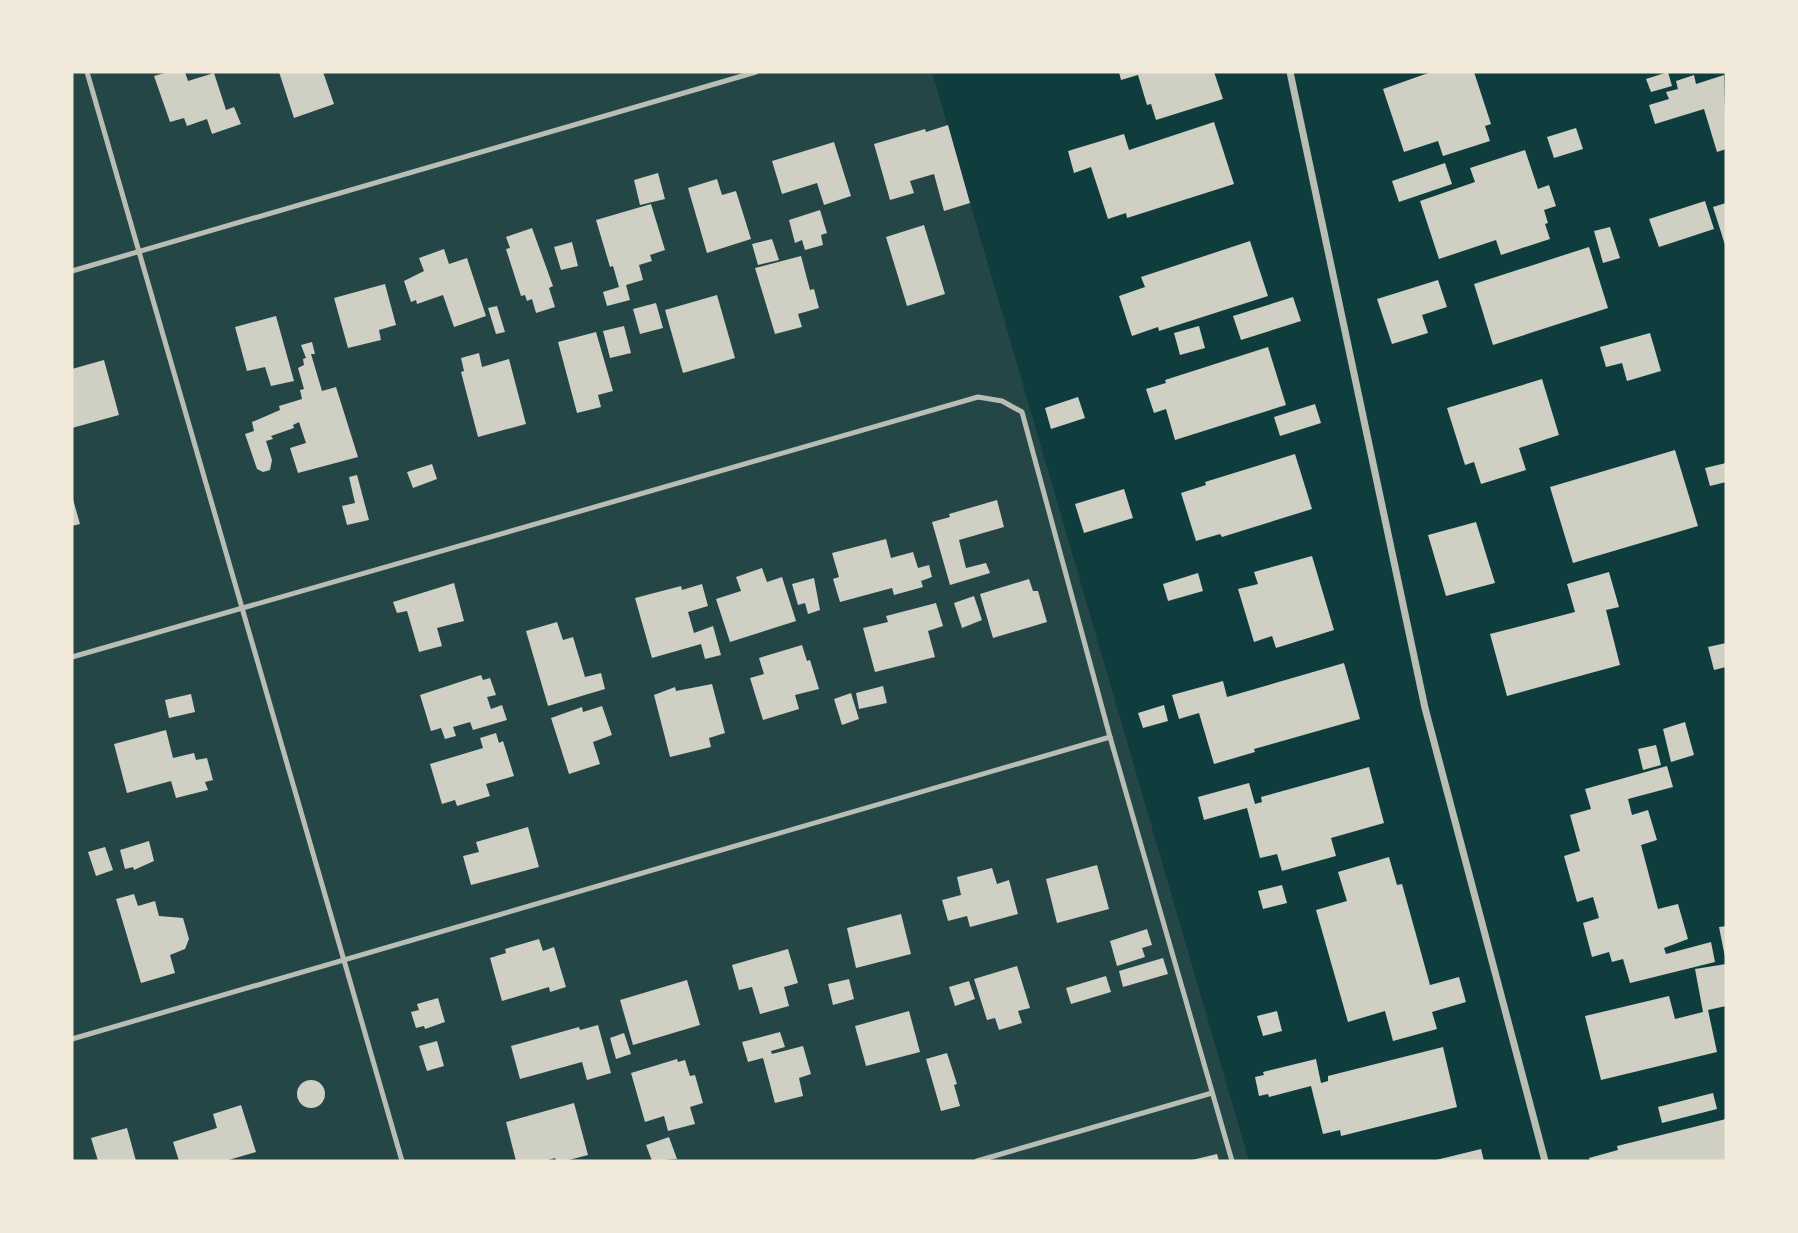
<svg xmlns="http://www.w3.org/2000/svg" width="1798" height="1233" viewBox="0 0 1798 1233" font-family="Barlow,sans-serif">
<rect width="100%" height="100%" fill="#0f3d3e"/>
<!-- green -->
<polygon fill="#244646" points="72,72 932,72 1249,1161 72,1161"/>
<!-- building -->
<g fill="#cfcfc3">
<polygon points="168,72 185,72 188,81 214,73 226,110 234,107 241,124 212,134 207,119 187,126 184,118 170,122 154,76"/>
<polygon points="279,72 323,72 334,104 294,118"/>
<polygon points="1119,72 1214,72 1223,99 1156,120 1151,104 1147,105 1138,75 1121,80"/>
<polygon points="1431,72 1474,72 1491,124 1485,126 1490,141 1443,156 1438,141 1404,152 1383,89"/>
<polygon points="1668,72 1672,86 1651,92 1646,79"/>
<polygon points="1694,75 1696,84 1724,75 1726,149 1717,152 1704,109 1655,124 1649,105 1669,99 1666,92 1678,89 1676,81"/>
<polygon points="1214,122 1234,184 1127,218 1126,213 1108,219 1091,167 1074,173 1068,151 1124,134 1129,150"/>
<polygon points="948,125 970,203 944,211 934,174 910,181 914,193 890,200 874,144 925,129 926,132"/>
<polygon points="1576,128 1583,149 1554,158 1547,137"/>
<polygon points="834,142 851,196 824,205 817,183 782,194 772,161"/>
<polygon points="1525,150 1538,189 1549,185 1556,206 1544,210 1548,223 1545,224 1550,239 1501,255 1496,240 1439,259 1420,201 1475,182 1470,168"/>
<polygon points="1445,163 1452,184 1399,202 1392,181"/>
<polygon points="658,173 665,199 640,205 634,180"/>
<polygon points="717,179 722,195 736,191 751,239 707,253 688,188"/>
<polygon points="1705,201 1714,229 1659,247 1649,219"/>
<polygon points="1726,203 1726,248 1713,207"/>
<polygon points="651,204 665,250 650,255 652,261 639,265 643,280 626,285 630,300 607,306 603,292 619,287 613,266 610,267 596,220"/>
<polygon points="820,210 827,233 821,235 823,245 805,250 802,240 795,243 789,220"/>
<polygon points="924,225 945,294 907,306 886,237"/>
<polygon points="1610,227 1620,258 1603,263 1594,231"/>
<polygon points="532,228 553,286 549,288 555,307 536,313 532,299 527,301 525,295 521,296 506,249 510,248 506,237"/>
<polygon points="772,239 779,260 758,265 752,244"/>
<polygon points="1250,241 1268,296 1159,331 1158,327 1132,336 1119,296 1145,287 1141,277"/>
<polygon points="572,242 578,266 561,270 554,247"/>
<polygon points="1589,247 1608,308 1493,345 1474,284"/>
<polygon points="444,249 449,264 467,258 486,316 454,327 443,295 417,304 416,300 411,302 404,281 424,271 419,258"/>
<polygon points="801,256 810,290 814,289 819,308 798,314 802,327 775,334 755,268"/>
<polygon points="1438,280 1447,307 1422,315 1428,333 1392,344 1377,299"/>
<polygon points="385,284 396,325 379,330 381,340 348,348 334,298"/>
<polygon points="717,295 735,358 683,373 665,310"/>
<polygon points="1293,297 1301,321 1241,340 1233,316"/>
<polygon points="656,303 663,328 640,334 633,309"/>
<polygon points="497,306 505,332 496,334 488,308"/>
<polygon points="276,316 294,381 271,386 265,367 247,371 235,327"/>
<polygon points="624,326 631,353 610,358 603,331"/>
<polygon points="1199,326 1205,348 1180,355 1174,333"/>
<polygon points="596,332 613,391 598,395 601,407 577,413 558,342"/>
<polygon points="1650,333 1661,371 1627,381 1622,363 1606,367 1600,347"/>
<polygon points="312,342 315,354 311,354 322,391 336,387 358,457 298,473 290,448 306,443 299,422 293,425 294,428 271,436 273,439 266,441 272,460 270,470 263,472 257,469 245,434 254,431 252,422 280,410 279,406 302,399 300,390 304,389 298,368 304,365 303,359 306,358 301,345"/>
<polygon points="1268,347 1286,405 1175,440 1166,409 1154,413 1146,389 1166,383 1165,380"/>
<polygon points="479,353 482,367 509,359 526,424 478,437 461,372 464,371 461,358"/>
<polygon points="104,360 119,415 72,428 72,369"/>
<polygon points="1542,379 1559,435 1519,448 1526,470 1481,484 1474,462 1465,465 1447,408"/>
<polygon points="1078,397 1085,418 1051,429 1045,408"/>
<polygon points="1315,404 1321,423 1280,436 1274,417"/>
<polygon points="1675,450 1698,526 1573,563 1550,487"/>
<polygon points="1295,454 1312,509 1222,537 1220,534 1196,541 1181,493 1206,485 1205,482"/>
<polygon points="1726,463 1726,482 1710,486 1705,468"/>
<polygon points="432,464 437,479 413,488 407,472"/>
<polygon points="357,475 369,520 347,525 342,506 355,503 349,477"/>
<polygon points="1124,489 1133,518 1084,533 1075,504"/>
<polygon points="72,496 80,524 72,526"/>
<polygon points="997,500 1004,527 959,540 966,568 986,563 990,573 950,585 932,522 950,517 949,514"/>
<polygon points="1476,522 1495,583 1446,596 1428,535"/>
<polygon points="886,539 891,558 913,552 918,568 929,565 932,577 921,581 923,587 894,595 892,588 840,602 833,579 839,577 832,553"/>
<polygon points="1312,556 1334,630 1276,648 1272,636 1254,642 1238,589 1258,584 1254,572"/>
<polygon points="762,568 767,582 782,577 796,621 730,642 716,599 741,591 736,577"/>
<polygon points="1609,572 1619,607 1606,610 1620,665 1507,696 1490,634 1575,612 1567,584"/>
<polygon points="1198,573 1203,591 1168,601 1163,584"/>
<polygon points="814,578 820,610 808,614 805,603 798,605 792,584"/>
<polygon points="1029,579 1033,591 1038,591 1047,622 993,638 980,594"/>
<polygon points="454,583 464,621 437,628 442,646 419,652 407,611 397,613 393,602"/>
<polygon points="702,584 708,606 688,612 694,633 713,626 721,655 705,659 701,644 652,658 635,598 681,586 682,590"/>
<polygon points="974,596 982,620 962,628 954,603"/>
<polygon points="936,603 943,626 928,631 935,657 875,672 863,628 888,622 886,616"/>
<polygon points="557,622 563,640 573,637 585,677 601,673 605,689 548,706 526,631"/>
<polygon points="1726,643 1726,667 1714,670 1708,647"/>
<polygon points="802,645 807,661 810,660 819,689 795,695 799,709 763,720 750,678 764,674 759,658"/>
<polygon points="1344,663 1360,719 1254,749 1255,752 1214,764 1199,713 1179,719 1172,695 1223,681 1227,697"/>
<polygon points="481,675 483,680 490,678 496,695 487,697 491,709 502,705 507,720 473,730 470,722 453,727 456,736 445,739 441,728 431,731 420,695"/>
<polygon points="712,684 725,733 709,738 711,747 670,757 654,695 675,687 676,691"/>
<polygon points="883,686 887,703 859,709 856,693"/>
<polygon points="851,693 859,719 842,725 834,699"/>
<polygon points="191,694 195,712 169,718 165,700"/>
<polygon points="1164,705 1168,721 1143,728 1138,713"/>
<polygon points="602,706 612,735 593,742 600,764 569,774 551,718 582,707 583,712"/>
<polygon points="1685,722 1694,755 1671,762 1663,729"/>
<polygon points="166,730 173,758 194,753 196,760 207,758 213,780 205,782 208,790 176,798 171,781 127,793 114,744"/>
<polygon points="496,733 499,743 503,741 514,776 486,784 490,796 457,806 455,800 442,804 430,764 483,748 480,738"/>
<polygon points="1656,745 1661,765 1643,770 1638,749"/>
<polygon points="1667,766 1673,787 1628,799 1632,815 1648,810 1657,840 1641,845 1658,909 1678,904 1688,939 1664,948 1666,954 1711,942 1715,962 1630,983 1623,959 1612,962 1609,952 1592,957 1583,923 1599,918 1593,897 1577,902 1564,856 1580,851 1570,815 1591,809 1585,789"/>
<polygon points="1369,767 1384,823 1331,838 1336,856 1282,871 1277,854 1260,858 1247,808 1204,820 1198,797 1249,783 1255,804 1262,802 1261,797"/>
<polygon points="528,827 539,867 471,885 463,856 479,852 476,842"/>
<polygon points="149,841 154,861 134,870 133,867 125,869 120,850"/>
<polygon points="105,847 113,870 96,876 88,852"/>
<polygon points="1389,857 1397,885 1402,884 1430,985 1459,977 1466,1002 1432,1012 1437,1029 1393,1041 1385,1011 1348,1022 1316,910 1347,901 1338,872"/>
<polygon points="1097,865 1109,909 1057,923 1046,879"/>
<polygon points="992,868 997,884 1009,880 1018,914 970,927 967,916 948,921 942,900 961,895 957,877"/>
<polygon points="1282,885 1287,903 1263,909 1258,891"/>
<polygon points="134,894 138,906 155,901 159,916 183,918 189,939 185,949 170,955 175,973 141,983 116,899"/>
<polygon points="901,914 911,954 856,968 847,928"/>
<polygon points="1726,926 1726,957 1725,957 1719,927"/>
<polygon points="1147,929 1152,945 1142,948 1145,957 1117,966 1110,941"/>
<polygon points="539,939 543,951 554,947 566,987 550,992 549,987 502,1001 490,958 506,953 505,949"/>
<polygon points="788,949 798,983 784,987 789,1006 760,1014 752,987 739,990 732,965"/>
<polygon points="1163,958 1168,974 1123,987 1119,971"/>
<polygon points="1726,964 1726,1006 1708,1010 1717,1052 1601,1080 1585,1016 1669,996 1675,1019 1703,1012 1695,969"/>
<polygon points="1017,966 1030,1008 1018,1011 1022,1023 999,1030 995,1018 987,1020 974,979"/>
<polygon points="1106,976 1111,992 1071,1004 1066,988"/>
<polygon points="849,979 854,999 833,1005 828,984"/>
<polygon points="687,980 700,1025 633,1045 620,1000"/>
<polygon points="969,981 975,999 955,1006 949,987"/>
<polygon points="438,998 445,1022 425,1029 424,1026 416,1028 411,1012 419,1010 417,1004"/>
<polygon points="909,1011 920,1052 866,1066 855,1026"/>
<polygon points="1277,1011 1282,1031 1263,1036 1257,1016"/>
<polygon points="598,1025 611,1073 587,1080 582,1062 520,1079 511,1046 579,1027 580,1030"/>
<polygon points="780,1032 785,1047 771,1051 772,1054 803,1046 811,1074 799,1078 803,1096 775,1103 763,1058 748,1062 742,1042"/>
<polygon points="624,1033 631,1054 616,1059 610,1038"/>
<polygon points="437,1041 444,1066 427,1071 419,1046"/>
<polygon points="1443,1047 1457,1107 1341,1136 1340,1130 1323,1134 1311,1086 1269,1097 1268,1094 1259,1096 1255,1077 1264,1075 1263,1072 1316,1059 1321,1083 1328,1081 1328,1076"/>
<polygon points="947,1053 957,1084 954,1085 960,1106 941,1111 926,1059"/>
<polygon points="677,1059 678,1062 685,1060 690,1076 695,1075 703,1103 690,1107 695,1124 668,1131 664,1116 645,1122 631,1073"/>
<circle cx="311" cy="1094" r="14"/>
<polygon points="1713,1093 1717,1109 1662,1123 1658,1107"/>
<polygon points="574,1103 588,1155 565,1161 556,1161 555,1158 545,1161 516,1161 506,1122"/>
<polygon points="241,1105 256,1152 225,1161 179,1161 173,1142 217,1128 213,1114"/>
<polygon points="1726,1119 1726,1161 1590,1161 1589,1158 1618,1150 1617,1146"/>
<polygon points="127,1128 136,1161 98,1161 91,1138"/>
<polygon points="669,1137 677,1159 652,1161 646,1145"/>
<polygon points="1481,1149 1484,1161 1436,1161 1436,1160"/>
<polygon points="1217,1154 1219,1161 1193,1161 1192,1160"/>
</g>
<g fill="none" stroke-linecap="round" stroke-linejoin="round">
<!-- service -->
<g stroke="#b8beb3" stroke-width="5">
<polyline points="87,72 402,1161"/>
<polyline points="72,271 756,72"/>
<polyline points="72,657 978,397 1002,401 1022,412 1110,737 1232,1161"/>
<polyline points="72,1039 1110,737"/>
<polyline points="977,1161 1212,1093"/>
</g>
<!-- minor -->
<polyline stroke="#b8beb3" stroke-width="7" points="1290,72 1425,708 1545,1161"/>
</g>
<!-- border -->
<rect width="1798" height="1233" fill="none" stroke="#f1e9da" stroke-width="147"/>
</svg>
